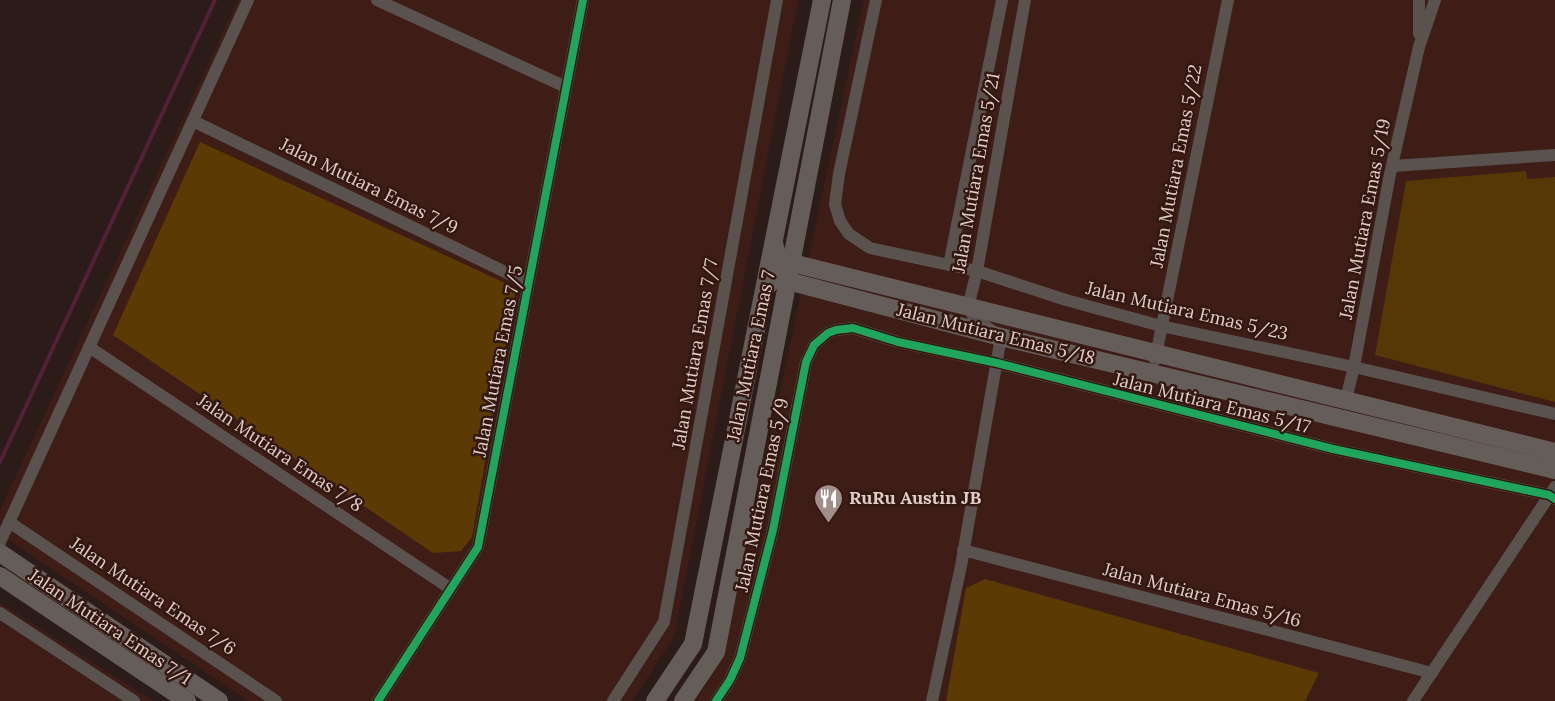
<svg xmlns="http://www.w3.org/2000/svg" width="1555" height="701" viewBox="0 0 1555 701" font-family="Lora,serif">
<rect width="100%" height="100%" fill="#2b1c19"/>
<!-- built -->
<g fill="#3e1d16">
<polygon points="238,0 798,0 674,637 632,701 248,701 0,534 0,510"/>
<polygon points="864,0 1555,0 1555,701 1305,701 1319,673 966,589 946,701 696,701 723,657"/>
<polygon points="0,603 153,701 0,701"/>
</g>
<!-- green -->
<polygon fill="#553806" points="1526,171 1527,179 1555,177 1555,402 1375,355 1406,181"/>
<!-- forest -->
<g fill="#5b3b03">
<polygon points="200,142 516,288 472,537 461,551 433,553 113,335"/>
<polygon points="985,579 1319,673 1305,701 946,701 966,588"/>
</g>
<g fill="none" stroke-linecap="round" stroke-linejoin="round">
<!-- stream -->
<polyline stroke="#522037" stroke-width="4" points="0,462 215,0"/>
<!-- street -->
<g stroke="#59524f" stroke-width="12">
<polyline points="377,0 566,87"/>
<polyline points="876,0 839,174 835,204 840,221 849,234 870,248 977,271 1066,300 1161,326 1354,367 1555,414"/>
<polyline points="1419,0 1419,34"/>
<polyline points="193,121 528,283"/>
<polyline points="1393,166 1555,155"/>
<polyline points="949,265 1002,0"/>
<polyline points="89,347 451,589"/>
<polyline points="1155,360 1228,0"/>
<polyline points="1346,399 1354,367 1390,174 1419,47 1435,0"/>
<polyline points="9,522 276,701"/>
<polyline points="0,542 248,0"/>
<polyline points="963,550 1432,673"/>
<polyline points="0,613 134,701"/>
<polyline points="378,701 478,547 583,0"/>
<polyline points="613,701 664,622 777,0"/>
<polyline points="716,701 730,680 740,658 773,530 806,362 814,345 828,333 836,330 853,328 898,342 997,363 1333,449 1549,495 1555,499"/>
<polyline points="932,701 961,566 1001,337 975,319 968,307 977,271 1025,0"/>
<polyline points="1413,701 1555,487"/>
</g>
<!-- secondary -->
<g stroke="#655d5a" stroke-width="18">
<polyline points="774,243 779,263 788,281 1001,337 1555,470"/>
<polyline points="765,288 792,263 1555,452"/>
<polyline points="0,553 219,701"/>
<polyline points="0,576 187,701"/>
<polyline points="655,701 693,644 822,0"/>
<polyline points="683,701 716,652 842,0"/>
</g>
<defs>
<g id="cycleway">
<polyline points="378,701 478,547 583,0"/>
<polyline points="716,701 730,680 740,658 773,530 806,362 814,345 828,333 836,330 853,328 898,342 997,363 1333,449 1549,495 1555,499"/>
</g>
</defs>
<!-- cycleway casing -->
<use href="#cycleway" stroke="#331711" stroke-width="11"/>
<!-- cycleway -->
<use href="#cycleway" stroke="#20a55d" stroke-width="8"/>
</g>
<!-- icons -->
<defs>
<symbol id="restaurant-pin" viewBox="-11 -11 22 30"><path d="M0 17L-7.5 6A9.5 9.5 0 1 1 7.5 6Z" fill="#a18f8b" stroke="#331711"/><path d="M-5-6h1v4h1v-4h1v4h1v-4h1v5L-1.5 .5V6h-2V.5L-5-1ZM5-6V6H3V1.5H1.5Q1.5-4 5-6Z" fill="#fff"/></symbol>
</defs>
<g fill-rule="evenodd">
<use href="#restaurant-pin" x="812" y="482" width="33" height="45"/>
</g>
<g text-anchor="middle" stroke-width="5" stroke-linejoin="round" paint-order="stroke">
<!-- street labels -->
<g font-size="18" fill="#e1cdc8" stroke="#331711">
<text transform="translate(1176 166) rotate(-79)" y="6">Jalan Mutiara Emas 5/22</text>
<text transform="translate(976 173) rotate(-80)" y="6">Jalan Mutiara Emas 5/21</text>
<text transform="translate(369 186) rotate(26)" y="6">Jalan Mutiara Emas 7/9</text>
<text transform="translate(1365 219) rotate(-79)" y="6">Jalan Mutiara Emas 5/19</text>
<text transform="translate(1187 311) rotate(13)" y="6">Jalan Mutiara Emas 5/23</text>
<text transform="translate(996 334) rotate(14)" y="6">Jalan Mutiara Emas 5/18</text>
<text transform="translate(695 354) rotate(-80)" y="6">Jalan Mutiara Emas 7/7</text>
<text transform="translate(751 356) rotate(-78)" y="6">Jalan Mutiara Emas 7</text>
<text transform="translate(498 361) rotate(-79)" y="6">Jalan Mutiara Emas 7/5</text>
<text transform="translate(1212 403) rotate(14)" y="6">Jalan Mutiara Emas 5/17</text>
<text transform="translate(280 453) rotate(34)" y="6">Jalan Mutiara Emas 7/8</text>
<text transform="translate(762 495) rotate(-78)" y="6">Jalan Mutiara Emas 5/9</text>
<text transform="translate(1202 595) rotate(15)" y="6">Jalan Mutiara Emas 5/16</text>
<text transform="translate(153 596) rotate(34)" y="6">Jalan Mutiara Emas 7/6</text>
<text transform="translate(110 627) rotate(34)" y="6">Jalan Mutiara Emas 7/1</text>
</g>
<!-- poi labels -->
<g font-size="18" font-weight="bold" fill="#e1cdc8" stroke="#331711" text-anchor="start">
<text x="849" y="504">RuRu Austin JB</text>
</g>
</g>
</svg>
